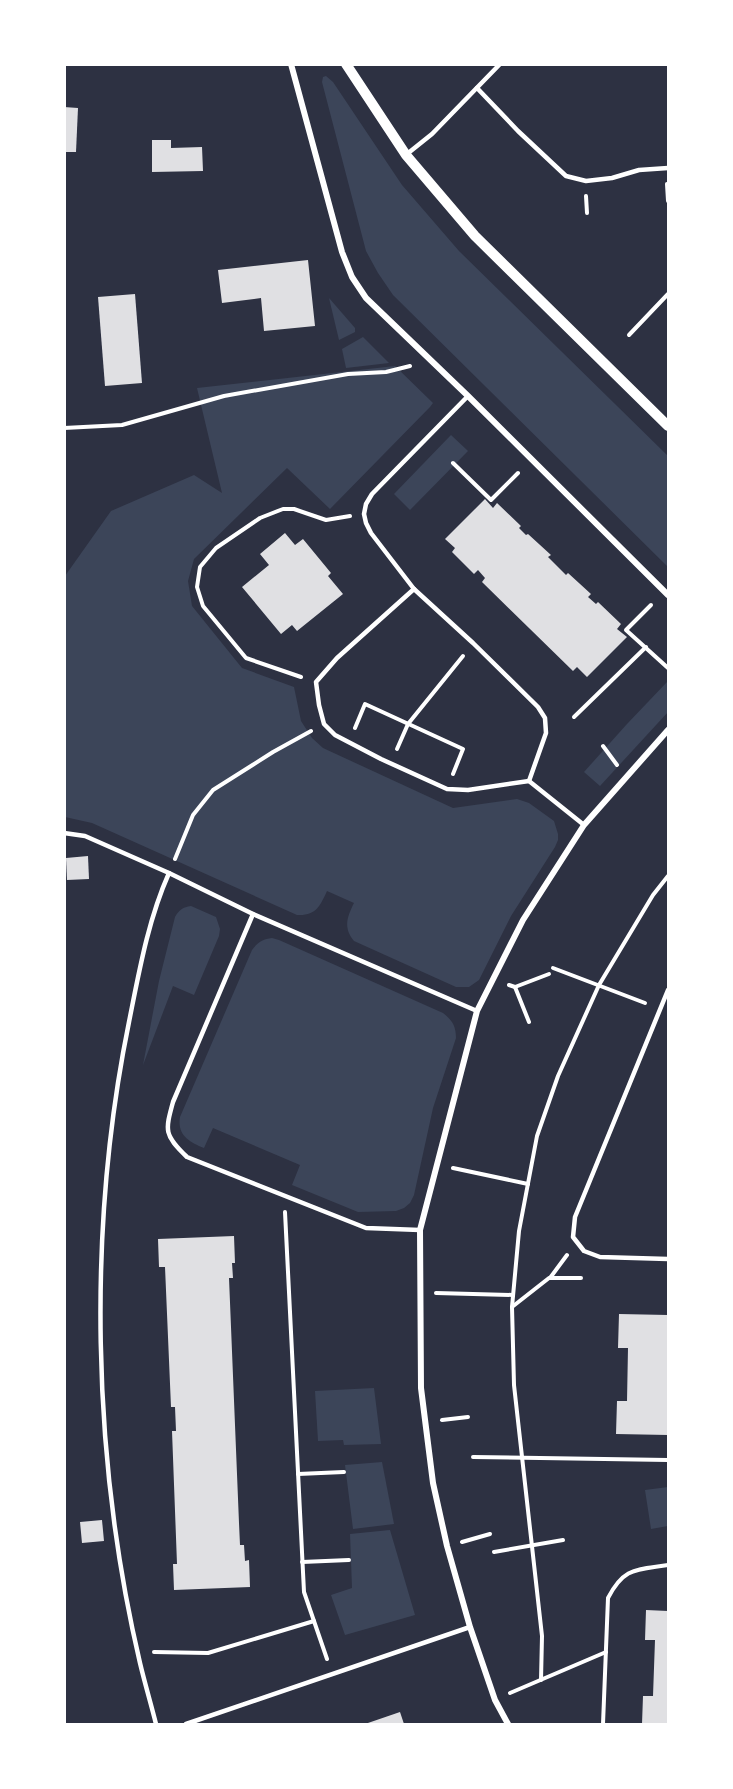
<svg xmlns="http://www.w3.org/2000/svg" width="733" height="1789" viewBox="0 0 733 1789" font-family="Helvetica,sans-serif">
<rect width="100%" height="100%" fill="#2d3142"/>
<!-- green -->
<g fill="#3c4559">
<polygon points="326,76 333,82 402,185 459,251 668,456 668,567 393,295 378,273 366,251 322,82 323,77"/>
<polygon points="329,298 355,328 355,332 339,340"/>
<polygon points="363,337 389,363 346,368 342,349"/>
<path d="M395 366 433 403 430 407 330 509 287 468 194 559 188 581 192 606 242 668 294 687 301 721 312 738 323 748 453 808 517 799 529 803 554 821 558 834V840L555 847 511 916 479 980 469 987H456L354 941C343 928 347 917 354 903L327 891C320 906 316 916 297 915L92 823 65 817V576L111 511 194 475 222 493 197 388Z"/>
<polygon points="451,435 468,451 410,510 394,494"/>
<polygon points="668,681 668,712 600,786 584,772 627,724"/>
<path d="M191 906 216 917 220 929 219 936 194 995 173 986 143 1065 159 981 175 917C179 910 183 907 191 906Z"/>
<path d="M272 938 279 940 443 1013C452 1020 456 1026 456 1038L433 1108 414 1195 410 1203 404 1208 396 1211 358 1212 292 1185 300 1165 213 1128 204 1148C189 1142 177 1135 180 1117L252 950C258 942 263 939 272 938Z"/>
<polygon points="374,1388 381,1444 344,1445 343,1440 318,1441 315,1391"/>
<polygon points="382,1462 394,1524 353,1529 345,1465"/>
<polygon points="668,1487 668,1526 651,1529 645,1490"/>
<polygon points="390,1530 415,1615 345,1635 331,1595 352,1588 350,1534"/>
</g>
<!-- building -->
<g fill="#e0e0e3">
<polygon points="64,107 78,108 76,152 64,152"/>
<polygon points="152,140 171,140 171,148 202,147 203,171 152,172"/>
<polygon points="308,260 315,326 264,331 261,298 222,303 218,270"/>
<polygon points="135,294 142,383 105,386 98,297"/>
<polygon points="485,499 493,508 497,503 521,526 519,528 526,535 528,534 551,555 548,557 566,575 568,573 591,594 588,597 596,604 598,602 621,624 617,629 627,637 587,677 577,667 573,671 482,582 485,578 478,570 474,574 452,552 455,548 445,539"/>
<polygon points="285,533 295,545 303,539 331,573 328,576 343,594 297,631 292,625 281,634 242,587 269,565 260,554"/>
<polygon points="88,856 89,879 67,880 66,858"/>
<polygon points="234,1236 235,1263 232,1263 233,1278 229,1278 239,1523 240,1545 244,1545 245,1561 249,1560 250,1587 174,1590 173,1564 177,1564 172,1431 176,1431 175,1407 171,1407 165,1267 159,1267 158,1239"/>
<polygon points="619,1314 668,1315 668,1435 616,1434 617,1401 627,1401 628,1348 618,1348"/>
<polygon points="102,1520 104,1541 82,1543 80,1522"/>
<polygon points="646,1610 668,1611 668,1724 642,1724 643,1696 653,1696 655,1640 645,1640"/>
<polygon points="400,1712 404,1724 365,1724"/>
</g>
<g fill="none" stroke-linecap="round" stroke-linejoin="round">
<!-- path -->
<g stroke="#fff" stroke-width="4">
<polyline points="667,184 668,201"/>
<polyline points="586,196 587,213"/>
<polyline points="629,335 668,294"/>
<polyline points="64,428 122,425 224,396 348,374 386,372 410,366"/>
<polyline points="453,463 491,500 518,473"/>
<polyline points="651,605 626,630 668,668"/>
<polyline points="301,677 246,658 203,606 197,587 200,567 216,548 260,518 283,509 294,509 326,520 350,516"/>
<polyline points="574,717 646,647"/>
<polyline points="355,728 365,704 463,749 453,774"/>
<polyline points="603,746 617,765"/>
<polyline points="397,749 408,724 463,656"/>
<polyline points="175,859 193,815 213,790 273,752 311,731"/>
<polyline points="553,968 645,1003"/>
<polyline points="509,985 515,987 529,1022"/>
<polyline points="515,987 549,974"/>
<polyline points="453,1168 528,1184"/>
<polyline points="285,1212 304,1592 327,1659"/>
<polyline points="550,1278 567,1255"/>
<polyline points="436,1293 513,1295"/>
<polyline points="512,1307 549,1278 581,1278"/>
<polyline points="442,1420 468,1417"/>
<polyline points="473,1457 668,1460"/>
<polyline points="298,1474 344,1472"/>
<polyline points="462,1542 490,1534"/>
<polyline points="494,1552 563,1540"/>
<polyline points="302,1562 349,1560"/>
<polyline points="154,1652 208,1653 314,1621"/>
<polyline points="541,1680 542,1636 514,1385 512,1307 519,1231 537,1136 558,1076 599,985 653,895 668,876"/>
<polyline points="510,1693 606,1652"/>
<path d="M603 1724 608 1598C624 1567 636 1570 668 1565"/>
</g>
<!-- service -->
<g stroke="#fff" stroke-width="4.5">
<polyline points="477,88 518,131 566,176 586,181 612,178 639,170 668,168"/>
<polyline points="407,154 432,134 500,64"/>
<polyline points="468,396 372,494 366,504 364,514 366,523 371,533 414,589 473,643 538,707 545,718 546,733 529,781"/>
<polyline points="414,589 337,658 316,682 319,705 324,724 335,735 381,759 447,789 468,790 529,781 584,825"/>
<polyline points="64,833 85,836 169,873 253,914 477,1011"/>
<path d="M253 914 173 1102C165 1131 164 1135 187 1157L366 1228 420 1230"/>
<polyline points="668,990 575,1217 573,1237 584,1251 600,1257 668,1259"/>
<path d="M156 1724C151 1704 145 1684 140 1663 92 1459 87 1227 129 1022 139 972 148 920 169 873"/>
<polyline points="186,1724 470,1627"/>
</g>
<!-- minor -->
<g stroke="#fff" stroke-width="6">
<polyline points="291,64 342,252 352,277 366,298 468,396 668,595"/>
<polyline points="508,1724 495,1700 470,1627 447,1546 433,1483 421,1388 420,1230 477,1011 523,920 584,825 668,730"/>
</g>
<!-- tertiary -->
<polyline stroke="#fff" stroke-width="10" points="346,64 406,155 475,236 668,426"/>
</g>
<!-- border -->
<rect width="733" height="1789" fill="none" stroke="#ffffff" stroke-width="132"/>
</svg>
